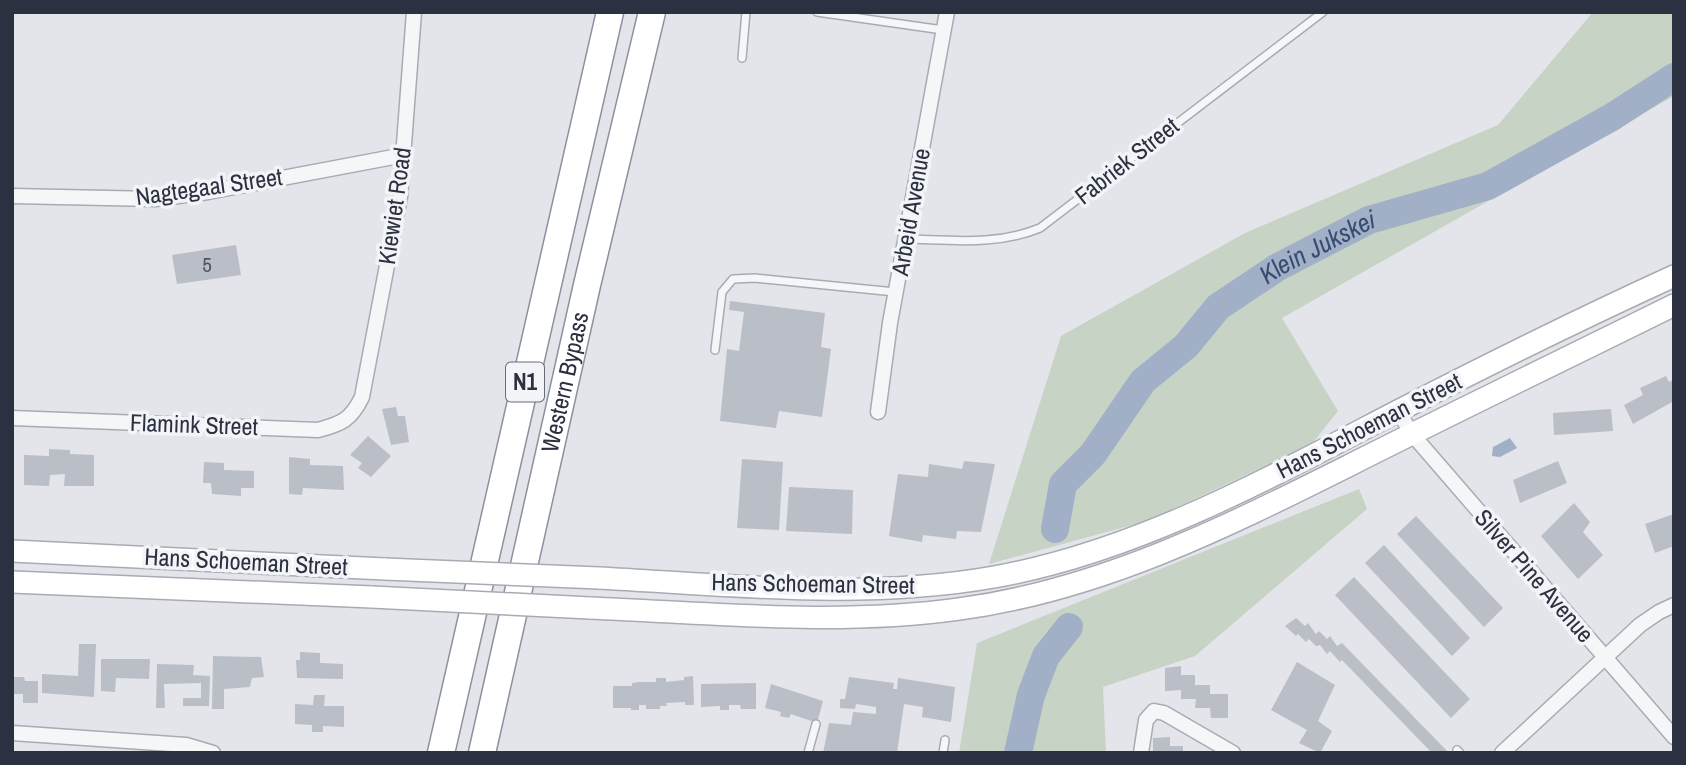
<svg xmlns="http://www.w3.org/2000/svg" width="1686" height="765" viewBox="0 0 1686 765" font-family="'Archivo Narrow',sans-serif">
<rect width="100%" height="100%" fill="#e3e5ea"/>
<!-- green -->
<g fill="#c7d3c5">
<polygon points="1593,12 1674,12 1674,96 1282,318 1338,411 1311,445 1147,521 989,564 1061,336 1245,233 1498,125"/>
<polygon points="1359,489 1367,509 1195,656 1103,687 1106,753 959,753 977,643"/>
</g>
<!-- water -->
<polygon fill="#a1afc7" points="1510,438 1517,448 1500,457 1492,456 1493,447"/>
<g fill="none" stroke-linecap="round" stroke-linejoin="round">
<!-- river -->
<g stroke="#a1afc7" stroke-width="28">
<path id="s1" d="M1055 529 1063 484 1093 454 1143 381 1186 346 1218 307 1278 267 1369 220 1488 186 1612 117 1674 77"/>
<polyline points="1018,753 1031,695 1046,656 1069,627"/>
</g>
</g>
<!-- building -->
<g fill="#babec6">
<polygon points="236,245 241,275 177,284 172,255"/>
<polygon points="730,301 825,313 821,347 831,349 822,417 779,411 776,428 720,421 727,349 739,351 744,312 729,310"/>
<polygon points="1666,376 1669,382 1674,379 1674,401 1633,424 1624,405 1643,395 1640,388"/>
<polygon points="396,407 398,416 405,416 409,442 391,445 382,409"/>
<polygon points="1611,409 1613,431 1554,435 1553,413"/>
<polygon points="368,436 391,456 371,477 358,468 362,463 350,455"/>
<polygon points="49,449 70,450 70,454 94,455 94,486 64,486 65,474 50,475 49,486 24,485 24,455 49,456"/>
<polygon points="289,457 310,459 310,465 343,466 344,490 303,488 302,495 289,494"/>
<polygon points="742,459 783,462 779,530 737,528"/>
<polygon points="964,461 995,464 981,532 957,531 956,539 923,535 922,542 889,536 898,474 928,477 929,464 962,469"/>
<polygon points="1558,461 1567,483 1520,503 1513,480"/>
<polygon points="204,462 224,463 224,470 254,471 254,488 241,488 241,496 212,494 211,483 203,483"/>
<polygon points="789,487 853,490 852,534 786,531"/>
<polygon points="1574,503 1590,522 1583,532 1603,555 1578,579 1541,536"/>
<polygon points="1674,514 1674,546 1655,553 1645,524"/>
<polygon points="1416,516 1503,608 1484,627 1397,534"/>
<polygon points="1384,545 1470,638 1452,656 1365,563"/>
<polygon points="1354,577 1470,699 1451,718 1335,595"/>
<polygon points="1296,618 1305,626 1308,623 1316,634 1319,631 1327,639 1330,636 1337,646 1342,643 1449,753 1432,753 1342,660 1340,662 1330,651 1327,654 1320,645 1316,646 1309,639 1306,642 1298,634 1296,636 1285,626"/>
<polygon points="79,644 96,644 94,697 42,693 42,674 78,676"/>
<polygon points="300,652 320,653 320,663 343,664 343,679 297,678 296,660 300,660"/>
<polygon points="213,656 261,657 264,677 252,678 250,687 224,689 224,709 212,709"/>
<polygon points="101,659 150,659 149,679 116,678 115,692 101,691"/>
<polygon points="1297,662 1335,685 1318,721 1332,731 1320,753 1299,743 1307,730 1271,710"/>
<polygon points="157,664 194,665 193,675 210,676 209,706 183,706 183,698 201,698 201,683 164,684 165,708 156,708"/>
<polygon points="1181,666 1181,675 1195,675 1195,685 1210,685 1210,694 1228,694 1228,718 1211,718 1210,708 1195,708 1196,699 1181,699 1181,690 1165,691 1165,668"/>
<polygon points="693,676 694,705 685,705 685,702 666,703 667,706 660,706 660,709 646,709 646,705 639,705 639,710 631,710 631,708 613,708 613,686 632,686 632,683 639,682 656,682 656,678 666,678 666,682 684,680 684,677"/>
<polygon points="12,677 24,677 25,681 38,681 38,703 23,703 23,694 12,694"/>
<polygon points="849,677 894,683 893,689 897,689 898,678 955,687 951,722 922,717 923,707 904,704 897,753 823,753 829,723 851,725 853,712 876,714 876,707 856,704 855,709 840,708 840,699 845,699"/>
<polygon points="756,683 756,709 741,709 740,705 729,705 729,710 720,710 720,706 701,707 701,684"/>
<polygon points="771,684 823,701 817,723 791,714 789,718 780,716 781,712 765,708"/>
<polygon points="314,695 325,695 324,706 344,706 344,727 323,726 323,732 312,732 312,725 295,724 295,704 313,705"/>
<polygon points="1170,737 1170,746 1183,746 1183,753 1153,753 1153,738"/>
</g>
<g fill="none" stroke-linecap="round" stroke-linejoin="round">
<defs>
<g id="lane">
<polyline points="817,12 943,30"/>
<polyline points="742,58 746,12"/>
<path d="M906 239C952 240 996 246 1040 228L1323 12"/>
<polyline points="715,350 722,292 733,279 755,278 895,292"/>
<polyline points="1457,750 1460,753"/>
<polyline points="808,753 816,724"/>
<polyline points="943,753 945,740"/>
</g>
<g id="street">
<polyline points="12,196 155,199 208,192 404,155"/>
<polyline points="1398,411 1412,434 1674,737"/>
<polyline points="878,412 890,323 947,12"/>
<path d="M12 418 318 430C341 424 351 420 362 397L400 197 414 12"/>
<polyline points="12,733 186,745 213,753"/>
<polyline points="1141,753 1146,720 1154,711 1164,713 1233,753"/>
<polyline points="1502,753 1640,625 1659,612 1674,605"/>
</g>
<g id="secondary">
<polyline points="12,551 385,569"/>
<path d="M599 578C730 585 864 600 994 577 1136 552 1269 478 1396 412 1487 365 1580 319 1674 276"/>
<polyline points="12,582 372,597"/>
<path d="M590 608C712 613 837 626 959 609 1101 590 1226 527 1352 464 1459 410 1567 358 1674 305"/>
</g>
<g id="highway">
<polyline points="441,753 610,12"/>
<path id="s2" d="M482 753 587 285 652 12"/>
</g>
</defs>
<!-- lane casing -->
<use href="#lane" stroke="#a8abb4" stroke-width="10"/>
<!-- street casing -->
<use href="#street" stroke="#a8abb4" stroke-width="17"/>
<!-- secondary casing -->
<use href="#secondary" stroke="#a8abb4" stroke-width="24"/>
<!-- highway casing -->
<use href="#highway" stroke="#8b919f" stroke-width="29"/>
<!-- lane -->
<use href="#lane" stroke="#f5f6f8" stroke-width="7"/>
<!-- street -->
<use href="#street" stroke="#f5f6f8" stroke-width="14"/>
<!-- secondary -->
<use href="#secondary" stroke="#fff" stroke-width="21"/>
<!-- highway -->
<use href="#highway" stroke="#fff" stroke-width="26"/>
<defs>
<g id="secondary-bridge">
<polyline points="385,569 599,578"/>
<polyline points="372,597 590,608"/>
</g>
</defs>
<!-- secondary-bridge casing -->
<use href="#secondary-bridge" stroke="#a8abb4" stroke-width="24" stroke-linecap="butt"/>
<!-- secondary-bridge -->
<use href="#secondary-bridge" stroke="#fff" stroke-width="21"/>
</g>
<g text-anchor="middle" stroke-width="7" stroke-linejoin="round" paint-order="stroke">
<!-- number labels -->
<g font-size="21" fill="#505462">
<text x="207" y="272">5</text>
</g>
<!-- shield labels -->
<rect fill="#f2f4f7" stroke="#676c78" stroke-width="2" x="506" y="362.5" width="38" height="39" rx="5"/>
<g font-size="23" font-weight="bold" fill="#2c3141">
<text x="525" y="390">N1</text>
</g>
<!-- street labels -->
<g font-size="24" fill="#2c3141" stroke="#f2f4f7">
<text transform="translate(1127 161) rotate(-38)" y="8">Fabriek Street</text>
<text transform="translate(209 187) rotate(-8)" y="8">Nagtegaal Street</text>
<text transform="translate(395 206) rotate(-82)" y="8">Kiewiet Road</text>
<text transform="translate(911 212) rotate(-80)" y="8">Arbeid Avenue</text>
<text dy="8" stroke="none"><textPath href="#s2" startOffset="380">Western Bypass</textPath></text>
<text transform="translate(194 425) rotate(2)" y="8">Flamink Street</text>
<text transform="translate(1369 426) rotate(-27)" y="8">Hans Schoeman Street</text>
<text transform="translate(246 562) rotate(3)" y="8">Hans Schoeman Street</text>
<text transform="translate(1534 576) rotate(49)" y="8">Silver Pine Avenue</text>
<text transform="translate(813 584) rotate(1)" y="8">Hans Schoeman Street</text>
</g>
<!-- water labels -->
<g font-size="26" font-style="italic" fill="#394c72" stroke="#f2f4f7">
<text dy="9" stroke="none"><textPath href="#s1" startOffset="399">Klein Jukskei</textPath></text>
</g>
</g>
<!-- border -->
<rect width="1686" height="765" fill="none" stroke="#2c3141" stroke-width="28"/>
</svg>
